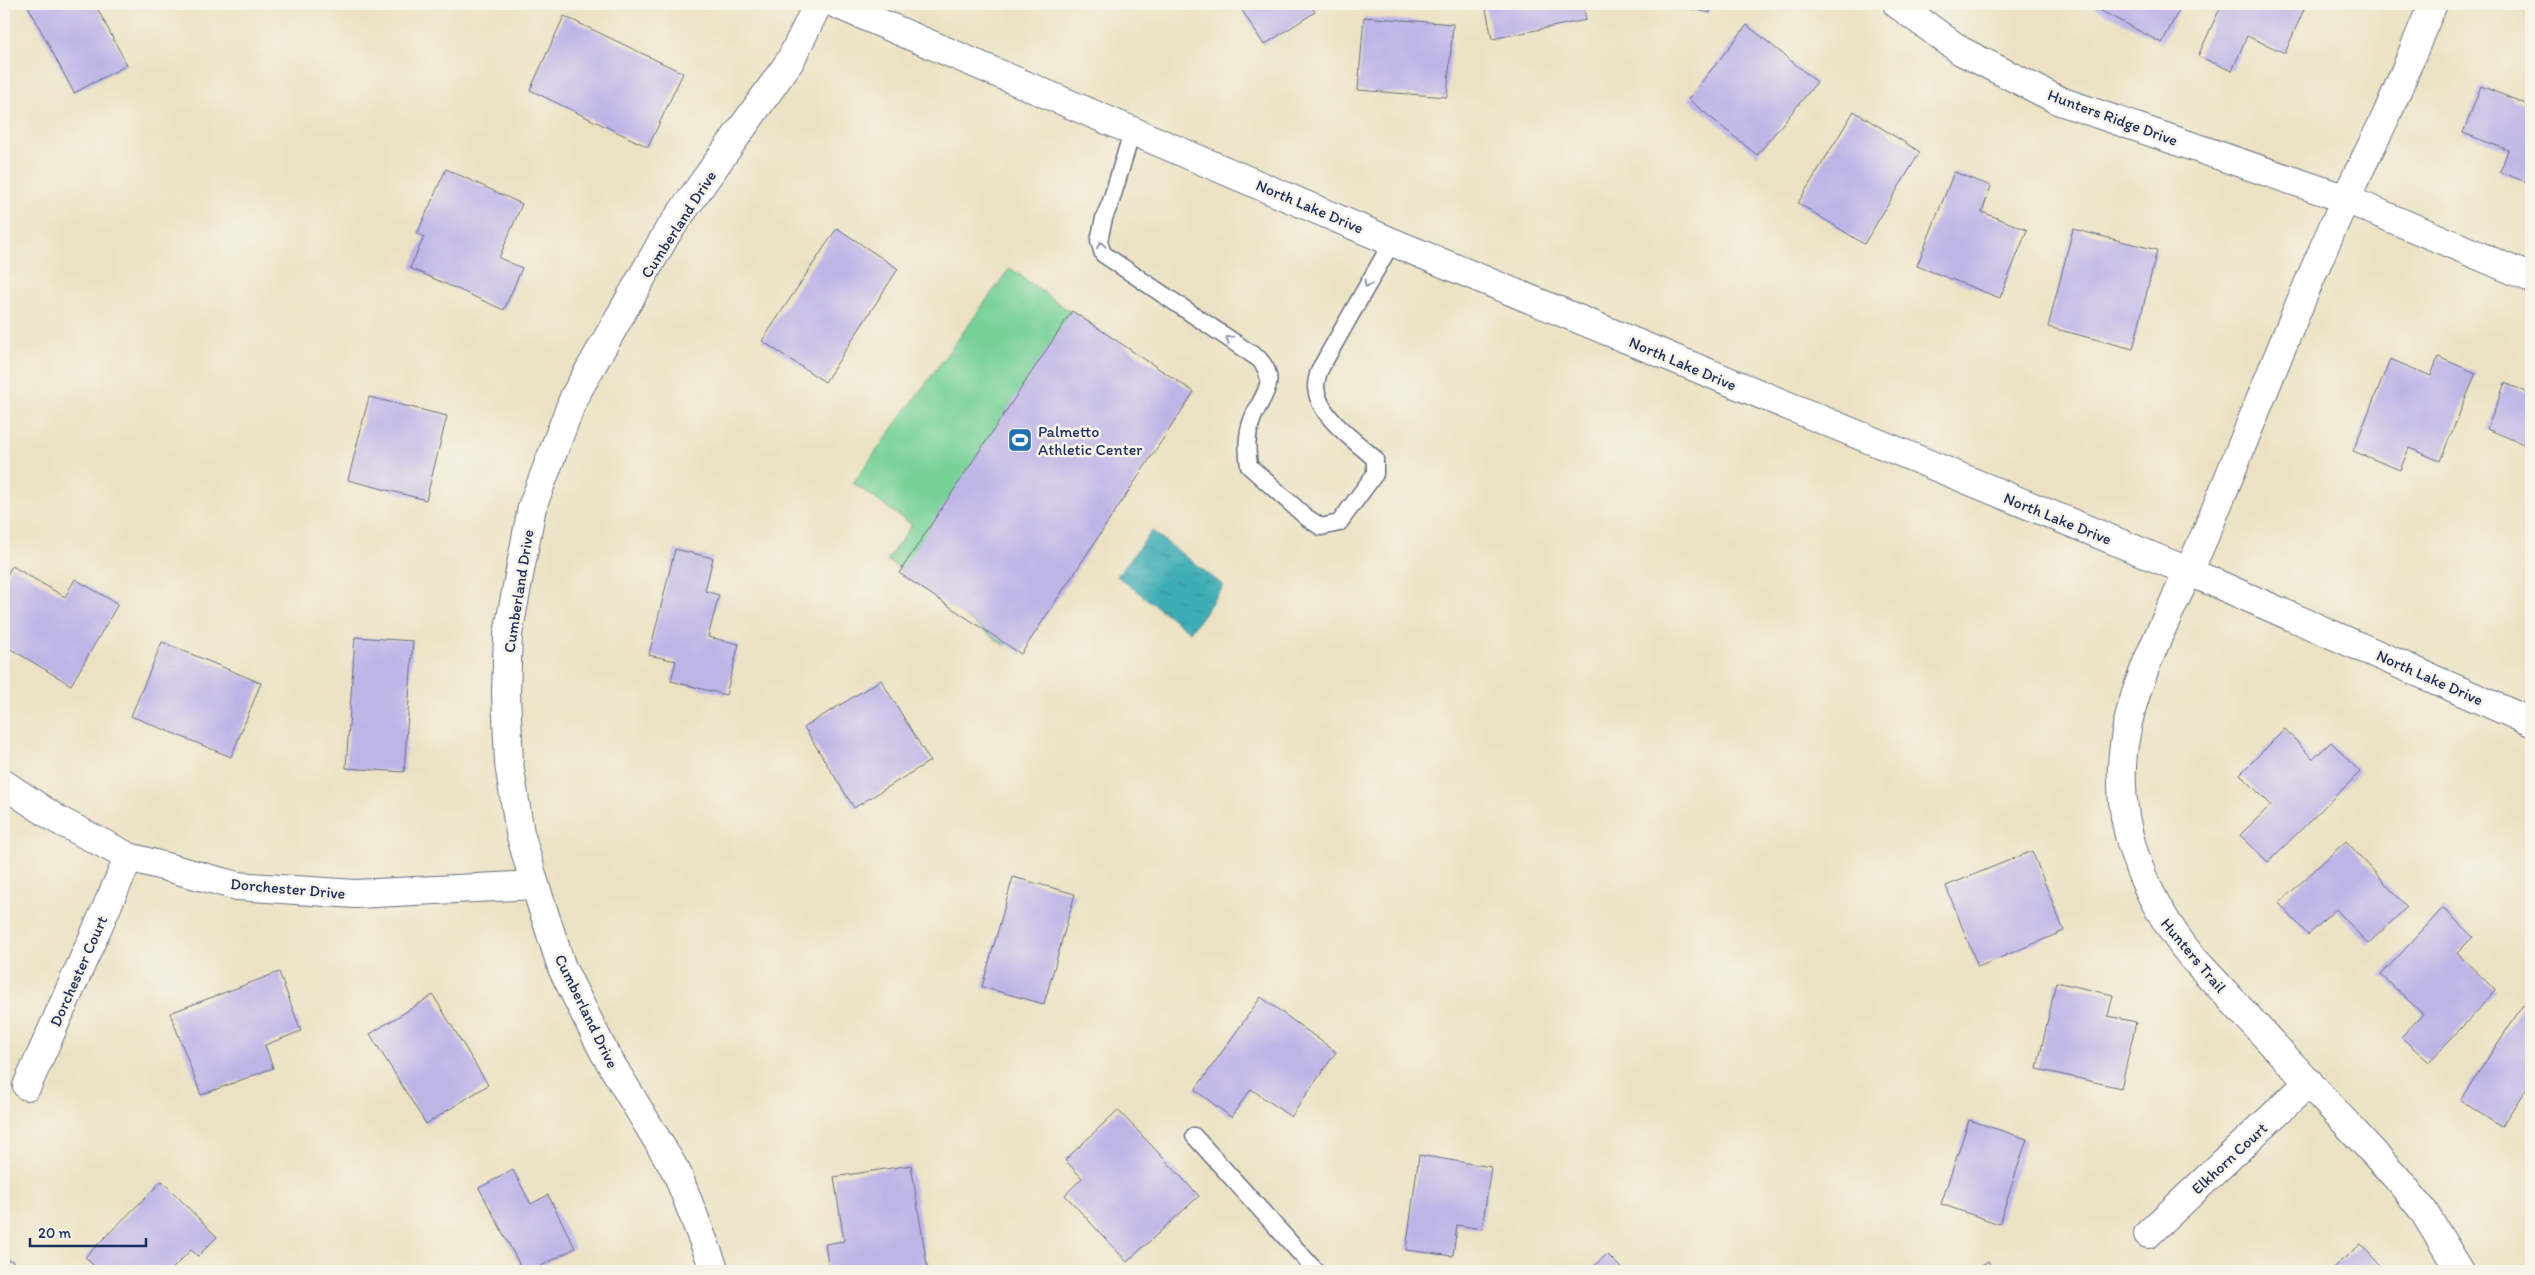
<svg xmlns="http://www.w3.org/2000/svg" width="2535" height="1275" viewBox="0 0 2535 1275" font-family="Itim,sans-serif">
<defs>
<pattern id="water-ripples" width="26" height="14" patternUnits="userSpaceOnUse" patternTransform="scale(1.25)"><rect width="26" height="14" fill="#3cadb5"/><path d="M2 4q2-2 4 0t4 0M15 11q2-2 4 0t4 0" fill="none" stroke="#328d96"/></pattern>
</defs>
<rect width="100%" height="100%" fill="#f7f3e8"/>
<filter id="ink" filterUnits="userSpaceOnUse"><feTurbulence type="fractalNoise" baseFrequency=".02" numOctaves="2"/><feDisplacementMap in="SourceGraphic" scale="10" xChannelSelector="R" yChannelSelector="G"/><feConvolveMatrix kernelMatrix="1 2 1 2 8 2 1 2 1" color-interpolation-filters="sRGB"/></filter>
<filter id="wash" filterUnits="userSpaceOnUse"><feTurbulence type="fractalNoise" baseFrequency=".0096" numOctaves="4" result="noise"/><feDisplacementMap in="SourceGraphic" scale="20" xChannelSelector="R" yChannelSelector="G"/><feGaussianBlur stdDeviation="1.12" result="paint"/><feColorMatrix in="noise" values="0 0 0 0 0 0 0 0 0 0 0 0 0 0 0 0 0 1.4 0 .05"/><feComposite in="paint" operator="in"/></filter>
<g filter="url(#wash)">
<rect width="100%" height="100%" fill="#ece2c3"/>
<!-- green -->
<polygon fill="#78d298" stroke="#4a807b" points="1010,268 1187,397 1005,646 887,560 912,525 853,483"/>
<!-- water -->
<polygon fill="url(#water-ripples)" stroke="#2c6e8a" points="1152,531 1224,586 1190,632 1117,576"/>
<g id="blocks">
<!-- building -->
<g fill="#beb5e7">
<polygon points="27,4 95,4 127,65 74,93"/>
<polygon points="1238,4 1310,4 1315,12 1264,45"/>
<polygon points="1485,4 1583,4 1586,20 1492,39"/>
<polygon points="1668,4 1711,4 1710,13"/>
<polygon points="2088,4 2182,4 2162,43"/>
<polygon points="2222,4 2292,4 2304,9 2285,53 2247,36 2232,71 2198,56"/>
<polygon points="564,16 683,73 648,147 530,90"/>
<polygon points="1364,17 1453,24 1447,97 1358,90"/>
<polygon points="1747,25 1817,82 1757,155 1688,99"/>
<polygon points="2481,86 2531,106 2531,184 2500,172 2508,150 2463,133"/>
<polygon points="1854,111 1920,152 1864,244 1798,203"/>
<polygon points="446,169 522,204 499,258 522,268 504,310 410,268 424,237 417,234"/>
<polygon points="1954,172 1991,186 1982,212 2027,230 2000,298 1917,266"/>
<polygon points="837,228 898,269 825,382 762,341"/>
<polygon points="2073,229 2157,250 2133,349 2048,327"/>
<polygon points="1072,311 1194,392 1021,654 899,573"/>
<polygon points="2438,357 2476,373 2440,461 2409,448 2400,470 2353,451 2390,359 2431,376"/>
<polygon points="2505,383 2531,394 2531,447 2487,429"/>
<polygon points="369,397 447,416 426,500 348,480"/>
<polygon points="675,549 713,558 705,591 719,595 708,637 739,644 726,695 671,681 676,661 649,655"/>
<polygon points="12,566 65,597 75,579 118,604 71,685 4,645 4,580"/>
<polygon points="355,637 413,641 404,772 346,768"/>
<polygon points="162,642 261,683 231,757 131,716"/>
<polygon points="881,680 930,761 854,808 804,727"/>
<polygon points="2285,729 2313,759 2331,742 2360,772 2268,862 2240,835 2271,805 2240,774"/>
<polygon points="2346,841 2407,907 2368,944 2336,909 2308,935 2279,903"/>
<polygon points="2032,851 2064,931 1978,967 1946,886"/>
<polygon points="1013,877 1075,894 1044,1004 982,987"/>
<polygon points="2443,908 2473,937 2457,953 2496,991 2429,1062 2401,1037 2423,1014 2381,975"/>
<polygon points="279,972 301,1031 265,1045 273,1068 201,1095 170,1013"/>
<polygon points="2056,982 2113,995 2108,1016 2136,1022 2121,1088 2037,1069"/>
<polygon points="433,995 488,1085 426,1124 370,1034"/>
<polygon points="1261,997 1336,1052 1291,1117 1251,1089 1231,1117 1195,1090"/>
<polygon points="2523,1005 2531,1011 2531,1089 2527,1087 2501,1127 2460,1100"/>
<polygon points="1118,1110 1199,1196 1127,1262 1065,1195 1082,1178 1065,1160"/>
<polygon points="1969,1120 2027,1139 1999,1224 1941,1204"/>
<polygon points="1419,1155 1491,1167 1482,1229 1457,1225 1453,1256 1406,1250"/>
<polygon points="911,1165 928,1271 829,1271 825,1244 844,1241 834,1177"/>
<polygon points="513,1170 531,1204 548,1195 575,1248 532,1271 523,1271 479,1188"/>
<polygon points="162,1181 217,1237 198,1256 191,1250 170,1271 99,1271 85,1257"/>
<polygon points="2361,1244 2385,1271 2329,1271"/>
<polygon points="1607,1254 1624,1271 1589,1271"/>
<polygon points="4,1259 13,1261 11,1271 4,1271"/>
<polygon points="1988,1261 1994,1271 1973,1271"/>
</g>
</g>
</g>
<g filter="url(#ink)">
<use href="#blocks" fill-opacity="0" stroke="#646e81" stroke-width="1"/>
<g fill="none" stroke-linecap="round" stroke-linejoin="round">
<defs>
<g id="lane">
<path d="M1133 129 1111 201 1104 218 1099 241 1103 254 1259 359C1280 382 1261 396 1252 420 1246 436 1247 450 1249 466L1306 517 1321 527 1339 523 1375 474V459C1355 440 1319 418 1316 388 1316 382 1318 374 1320 369L1392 242"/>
<polyline points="1194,1136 1316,1271"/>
</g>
<g id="street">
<polyline points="1897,4 1961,51 2060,101 2346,199 2531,278"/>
<path d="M2433 4C2417 40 2403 78 2387 114 2374 142 2359 170 2346 198 2296 306 2254 418 2208 528 2179 598 2134 670 2124 745 2113 823 2143 896 2191 956L2396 1177 2422 1209 2460 1271"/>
<polyline points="4,784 58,820 129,857 237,886 355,894 535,885"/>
<polyline points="27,1086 129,857"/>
<polyline points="2148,1234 2309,1082"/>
<polyline points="715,1271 677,1173 604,1052 562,968 535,885 520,833 509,764 506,693 508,634 532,507 574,397 667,233 790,61 818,4"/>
</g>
<polyline id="secondary" points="836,4 1392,242 2190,572 2531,722"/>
</defs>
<!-- lane casing -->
<use href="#lane" stroke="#646e81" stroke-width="19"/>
<!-- street casing -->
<use href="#street" stroke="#646e81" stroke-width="30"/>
<!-- secondary casing -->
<use href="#secondary" stroke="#646e81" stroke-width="30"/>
<!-- lane -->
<use href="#lane" stroke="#fff" stroke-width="16"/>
<!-- street -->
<use href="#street" stroke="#fff" stroke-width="28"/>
<!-- secondary -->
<use href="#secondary" stroke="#fff" stroke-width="28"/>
</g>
<!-- one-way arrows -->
<defs><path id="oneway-chevron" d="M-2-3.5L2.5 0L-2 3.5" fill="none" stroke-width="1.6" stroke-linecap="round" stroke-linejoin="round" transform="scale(1.25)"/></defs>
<g stroke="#8d97ae">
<use href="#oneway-chevron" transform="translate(1101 245) rotate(-98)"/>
<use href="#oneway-chevron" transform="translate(1367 284) rotate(120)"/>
<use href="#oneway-chevron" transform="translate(1229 339) rotate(-146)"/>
</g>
</g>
<!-- icons -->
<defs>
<symbol id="stadium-square" viewBox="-11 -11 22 22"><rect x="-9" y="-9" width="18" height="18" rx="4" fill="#1f6fb2" stroke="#f7f3e8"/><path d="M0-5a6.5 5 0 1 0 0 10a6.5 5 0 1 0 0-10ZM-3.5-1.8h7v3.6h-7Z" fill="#fff"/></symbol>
</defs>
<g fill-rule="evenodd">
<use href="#stadium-square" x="1006" y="426" width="28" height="28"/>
</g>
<g text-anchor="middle" stroke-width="5" stroke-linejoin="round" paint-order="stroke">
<!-- street labels -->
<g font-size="16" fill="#1b2f5e" stroke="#f7f3e8">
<text transform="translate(2113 117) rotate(20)" y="6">Hunters Ridge Drive</text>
<text transform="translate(1310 206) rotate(23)" y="6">North Lake Drive</text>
<text transform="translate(678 224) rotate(-57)" y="6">Cumberland Drive</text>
<text transform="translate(1683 363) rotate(23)" y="6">North Lake Drive</text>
<text transform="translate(2058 518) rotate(22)" y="6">North Lake Drive</text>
<text transform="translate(518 591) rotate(-81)" y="6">Cumberland Drive</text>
<text transform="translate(2430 677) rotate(24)" y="6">North Lake Drive</text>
<text transform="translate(288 888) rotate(5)" y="6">Dorchester Drive</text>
<text transform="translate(2194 955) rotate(50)" y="6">Hunters Trail</text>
<text transform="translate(78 971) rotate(-66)" y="6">Dorchester Court</text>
<text transform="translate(587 1011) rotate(64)" y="6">Cumberland Drive</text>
<text transform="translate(2229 1158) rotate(-43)" y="6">Elkhorn Court</text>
</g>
<!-- poi labels -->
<g font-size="16" fill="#1b2f5e" stroke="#f7f3e8" text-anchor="start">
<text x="1038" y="437">Palmetto<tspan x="1038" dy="18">Athletic Center</tspan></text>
</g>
</g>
<!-- margin -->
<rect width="2535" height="1275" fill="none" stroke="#f7f3e8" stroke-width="20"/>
<!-- scale -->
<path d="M30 1238v8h116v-8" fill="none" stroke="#1b2f5e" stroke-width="2.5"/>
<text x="38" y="1238" font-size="15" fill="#1b2f5e" stroke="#f7f3e8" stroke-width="4" paint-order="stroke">20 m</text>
</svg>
